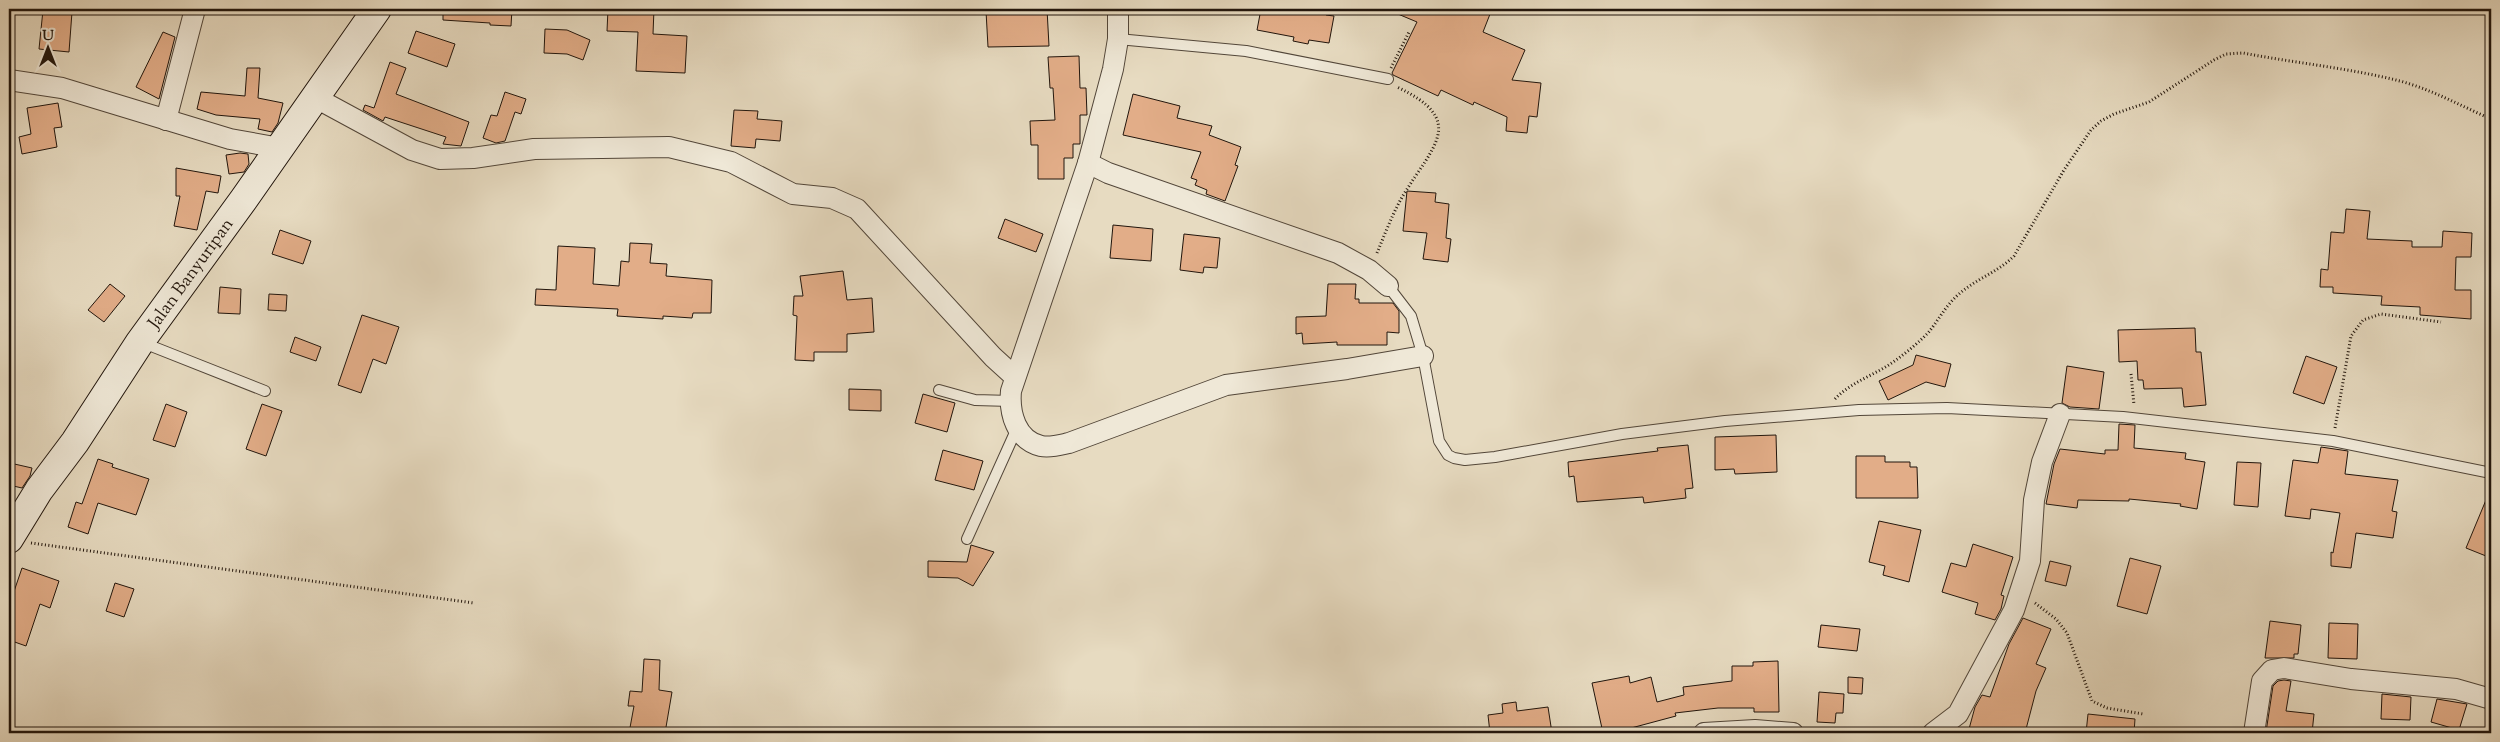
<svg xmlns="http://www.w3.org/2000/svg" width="2500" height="742" viewBox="0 0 2500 742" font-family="'Sorts Mill Goudy',serif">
<rect width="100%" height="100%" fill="#e7dbc1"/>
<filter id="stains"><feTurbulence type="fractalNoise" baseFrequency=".004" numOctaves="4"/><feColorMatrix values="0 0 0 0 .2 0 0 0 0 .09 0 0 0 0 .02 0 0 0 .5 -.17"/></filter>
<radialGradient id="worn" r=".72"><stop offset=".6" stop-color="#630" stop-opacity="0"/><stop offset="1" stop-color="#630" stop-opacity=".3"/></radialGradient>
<!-- building -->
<g fill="#e2ad88" stroke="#21150c">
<polygon points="443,9 512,9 511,26 490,25 490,23 443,20"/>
<polygon points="608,9 654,9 653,34 687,36 685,73 636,71 638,32 607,31"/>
<polygon points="1047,9 1049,46 988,47 986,11"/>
<polygon points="1261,9 1327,9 1326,15 1334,16 1329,43 1309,40 1308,44 1293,41 1294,37 1257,30"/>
<polygon points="1386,9 1492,9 1483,32 1525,50 1512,80 1541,83 1537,117 1529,116 1527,133 1506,131 1507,117 1474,102 1473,105 1441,90 1438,96 1393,75 1392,73 1417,22"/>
<polygon points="43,10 72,12 69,52 39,49"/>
<polygon points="545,29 567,30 590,40 583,60 567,54 544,53"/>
<polygon points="416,31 455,44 447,67 408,53"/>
<polygon points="163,32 175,37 159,99 136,87"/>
<polygon points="1079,56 1080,88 1086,88 1087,115 1080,115 1080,144 1073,144 1073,158 1064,158 1064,179 1038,179 1038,145 1031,145 1030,121 1055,120 1053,88 1050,88 1048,57"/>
<polygon points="390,62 406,68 396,94 469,122 461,146 443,144 446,137 385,117 383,121 363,110 365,105 374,108"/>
<polygon points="247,68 260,68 258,98 283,103 278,123 272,132 258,129 260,119 216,115 197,109 201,92 245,96"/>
<polygon points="505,92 526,99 521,114 515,112 505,141 496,143 483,138 491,115 497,116"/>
<polygon points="1133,94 1180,106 1177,118 1212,126 1209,135 1241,147 1235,165 1238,166 1225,201 1206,194 1207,190 1195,185 1197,180 1191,178 1201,152 1123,135"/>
<polygon points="58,103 62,127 54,128 57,147 22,154 19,137 31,134 27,108"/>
<polygon points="734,110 758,111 757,119 782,121 780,141 756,139 755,148 731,146"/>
<polygon points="240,153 248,154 249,164 244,172 229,174 226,155"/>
<polygon points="176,168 221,176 218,193 206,191 197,230 174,226 180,196 176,196"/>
<polygon points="1407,191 1436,193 1435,202 1449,204 1446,238 1451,239 1448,262 1423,259 1427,233 1403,231"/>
<polygon points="2346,209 2370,211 2367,239 2412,241 2412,247 2442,247 2443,231 2472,233 2471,257 2456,257 2455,290 2471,290 2471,319 2420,315 2420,307 2381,305 2382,296 2333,293 2333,287 2320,287 2321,269 2328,270 2331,232 2344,233"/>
<polygon points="1005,219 1043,234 1036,252 998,238"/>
<polygon points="1113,225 1153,229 1151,261 1110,258"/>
<polygon points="280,230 311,241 303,264 272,254"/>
<polygon points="1184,234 1220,238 1217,268 1204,267 1203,273 1180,270"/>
<polygon points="630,243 652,244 650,263 667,264 666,276 712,280 711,313 693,313 692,318 663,316 663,319 617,316 618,309 535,305 536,289 556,290 558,246 595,248 593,284 619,286 621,261 629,262"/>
<polygon points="843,271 847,300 872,298 874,332 847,334 847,352 814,352 814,361 795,360 797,316 793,315 794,296 803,296 800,276"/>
<polygon points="110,284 125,296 104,322 88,310"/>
<polygon points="1328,284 1356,284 1355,299 1359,299 1359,303 1393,303 1399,311 1399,333 1387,332 1387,345 1337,345 1337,342 1303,344 1302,333 1296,334 1296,317 1326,316"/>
<polygon points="220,287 241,289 240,314 218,313"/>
<polygon points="269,294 287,295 286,311 268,310"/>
<polygon points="362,315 399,327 386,364 373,359 361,393 338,385"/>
<polygon points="2195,328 2196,352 2201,352 2206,405 2184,407 2182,388 2144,389 2143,380 2138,380 2137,361 2119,362 2118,330"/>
<polygon points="295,337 321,347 316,361 290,352"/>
<polygon points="1916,355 1951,364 1945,387 1926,382 1888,400 1879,381 1913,365"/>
<polygon points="2306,356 2337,367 2324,404 2293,393"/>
<polygon points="2067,366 2104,372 2099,409 2070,407 2062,403"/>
<polygon points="849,389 881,390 881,411 849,410"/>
<polygon points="923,394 955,403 947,432 915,423"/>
<polygon points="166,404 187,412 175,447 153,440"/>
<polygon points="262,404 282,411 266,456 246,449"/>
<polygon points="2119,424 2135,425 2134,448 2186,453 2185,459 2205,462 2197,509 2180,506 2181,504 2129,499 2129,501 2078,500 2077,508 2046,504 2054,464 2060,449 2105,454 2105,450 2118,450"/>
<polygon points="1776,435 1777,472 1735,474 1734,469 1715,470 1715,437"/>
<polygon points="1688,445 1693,488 1685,489 1686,498 1644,503 1643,497 1577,502 1574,476 1569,477 1568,462 1658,451 1657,448"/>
<polygon points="2321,447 2348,451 2345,474 2398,480 2392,511 2397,512 2393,538 2356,533 2351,568 2331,566 2331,552 2333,553 2340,513 2311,509 2310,519 2285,516 2293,460 2318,463"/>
<polygon points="943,450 983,461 974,490 935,480"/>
<polygon points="1856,456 1885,456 1885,462 1910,462 1910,467 1917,467 1918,498 1856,498"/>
<polygon points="98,459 113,464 112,467 149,479 136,515 98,503 88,534 68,527 76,502 82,504"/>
<polygon points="2237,462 2261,463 2258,507 2234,505"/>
<polygon points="10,463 32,468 30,476 22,488 9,485"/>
<polygon points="2491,488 2491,558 2466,548"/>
<polygon points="1879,521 1921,530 1909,582 1883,575 1885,566 1869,562"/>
<polygon points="1973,544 2013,557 2001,595 2004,596 2001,609 1995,620 1975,614 1978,603 1942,592 1951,563 1966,567"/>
<polygon points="971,545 994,552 973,586 958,578 928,577 928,561 967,562"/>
<polygon points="2130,558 2161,566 2147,614 2117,606"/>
<polygon points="2050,561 2071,566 2066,586 2045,581"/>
<polygon points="22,568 59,581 50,608 40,604 26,646 9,640 9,606"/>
<polygon points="115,583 134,589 124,617 106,611"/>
<polygon points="2023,618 2051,629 2036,664 2046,668 2036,691 2025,733 1984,733 1969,729 1975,707 1982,695 1990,697 2009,644"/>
<polygon points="2270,621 2301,625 2298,654 2294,654 2294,658 2265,658"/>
<polygon points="2329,623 2358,624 2357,659 2328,658"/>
<polygon points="1821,625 1860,629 1857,651 1818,647"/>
<polygon points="644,659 660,660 659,690 672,692 665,733 629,733 634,706 628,706 630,691 642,692"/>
<polygon points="1778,661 1779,712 1754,712 1754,708 1718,708 1675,713 1676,716 1620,731 1621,733 1603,733 1592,683 1629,676 1630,683 1651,677 1657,702 1684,695 1683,687 1732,681 1732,666 1753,666 1753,662"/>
<polygon points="1848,677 1863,678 1862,694 1848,693"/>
<polygon points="2284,680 2291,681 2286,711 2314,714 2312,733 2266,732 2273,686 2278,681"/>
<polygon points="1819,692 1844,694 1843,713 1836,713 1835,723 1817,722"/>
<polygon points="2382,694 2411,697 2410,720 2381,719"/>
<polygon points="2437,699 2467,704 2459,730 2431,722"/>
<polygon points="1516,702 1517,711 1548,707 1552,733 1490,733 1488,715 1503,713 1502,704"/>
<polygon points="2088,714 2135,719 2134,733 2086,733"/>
</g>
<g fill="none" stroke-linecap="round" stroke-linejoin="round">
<defs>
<g id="lane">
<polyline points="1118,39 1246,51 1388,79"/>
<polyline points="1388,286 1411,316 1423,356 1439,441 1448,455 1454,458 1465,460 1495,457 1622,434 1725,421 1859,410 1947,408 2123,417 2333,441 2491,473"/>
<polyline points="141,342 265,391"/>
<polyline points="939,390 975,400 1011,401"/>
<polyline points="967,539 1017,428"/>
</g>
<g id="street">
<path d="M1118 9V39L1113 69 1088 163 1011 391C1009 413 1016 440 1041 446 1050 448 1060 445 1069 443L1226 385 1347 369 1423 356"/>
<polyline points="9,80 62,88 230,139 280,148"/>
<polyline points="316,98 412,150 440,159 473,158 534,149 669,147 731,162 793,194 832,198 857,209 993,357 1015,377"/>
<polyline points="166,120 195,9"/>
<polyline points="1088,163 1108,173 1338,253 1369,270 1388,286"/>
<polyline points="1704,733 1755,730 1793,733"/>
<polyline points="1933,733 1958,714 2014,610 2030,561 2034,500 2042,462 2060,414"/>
<polyline points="2254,733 2262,681 2272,670 2284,668 2351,679 2456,689 2491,699"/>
</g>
<g id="secondary">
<path id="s1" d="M9 539 39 490 75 442 140 342 244 199 377 9"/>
</g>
</defs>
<!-- lane casing -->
<use href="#lane" stroke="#524639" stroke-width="12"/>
<!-- street casing -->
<use href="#street" stroke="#524639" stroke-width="22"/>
<!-- secondary casing -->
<use href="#secondary" stroke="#21150c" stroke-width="30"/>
<!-- path -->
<g stroke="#21150c" stroke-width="3" stroke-dasharray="1 2.5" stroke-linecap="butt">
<polyline points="1391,68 1409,32"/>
<path d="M1377 253C1385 234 1393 212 1404 194 1434 145 1467 120 1397 87"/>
<polyline points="2131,374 2134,405"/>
<path d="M1835 399C1852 381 1876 375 1896 360 1907 352 1918 343 1928 333 1938 321 1946 305 1959 294 1976 279 1998 272 2014 256L2064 170 2091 130 2101 121 2114 114 2149 102 2214 60 2226 54 2243 53C2295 63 2349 68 2400 81 2433 90 2461 106 2491 119"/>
<polyline points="2335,428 2351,336 2363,320 2381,314 2441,322"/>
<polyline points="31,543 474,603"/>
<polyline points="2035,603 2056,619 2067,633 2092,701 2107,708 2143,714"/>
</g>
<!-- lane -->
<use href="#lane" stroke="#efe8d7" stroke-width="10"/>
<!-- street -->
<use href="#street" stroke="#efe8d7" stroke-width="20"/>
<!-- secondary -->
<use href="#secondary" stroke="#efe8d7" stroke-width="28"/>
</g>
<g text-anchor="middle" stroke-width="5" stroke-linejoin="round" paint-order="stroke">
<!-- street labels -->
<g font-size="18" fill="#21150c" stroke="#efe8d7">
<text dy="6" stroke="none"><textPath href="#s1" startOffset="322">Jalan Banyuripan</textPath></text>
</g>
</g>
<!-- margin -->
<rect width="2500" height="742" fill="none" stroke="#e7dbc1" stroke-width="30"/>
<rect x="10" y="10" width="2480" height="722" fill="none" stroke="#21150c" stroke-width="2.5"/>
<rect x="15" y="15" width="2470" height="712" fill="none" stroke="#21150c"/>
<!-- north arrow -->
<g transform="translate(48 48)" stroke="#efe8d7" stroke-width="4" paint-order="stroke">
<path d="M0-4L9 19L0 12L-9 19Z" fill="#21150c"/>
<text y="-8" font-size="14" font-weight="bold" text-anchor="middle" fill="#21150c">U</text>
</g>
<rect width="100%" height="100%" filter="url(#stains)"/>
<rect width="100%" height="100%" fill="url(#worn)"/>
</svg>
